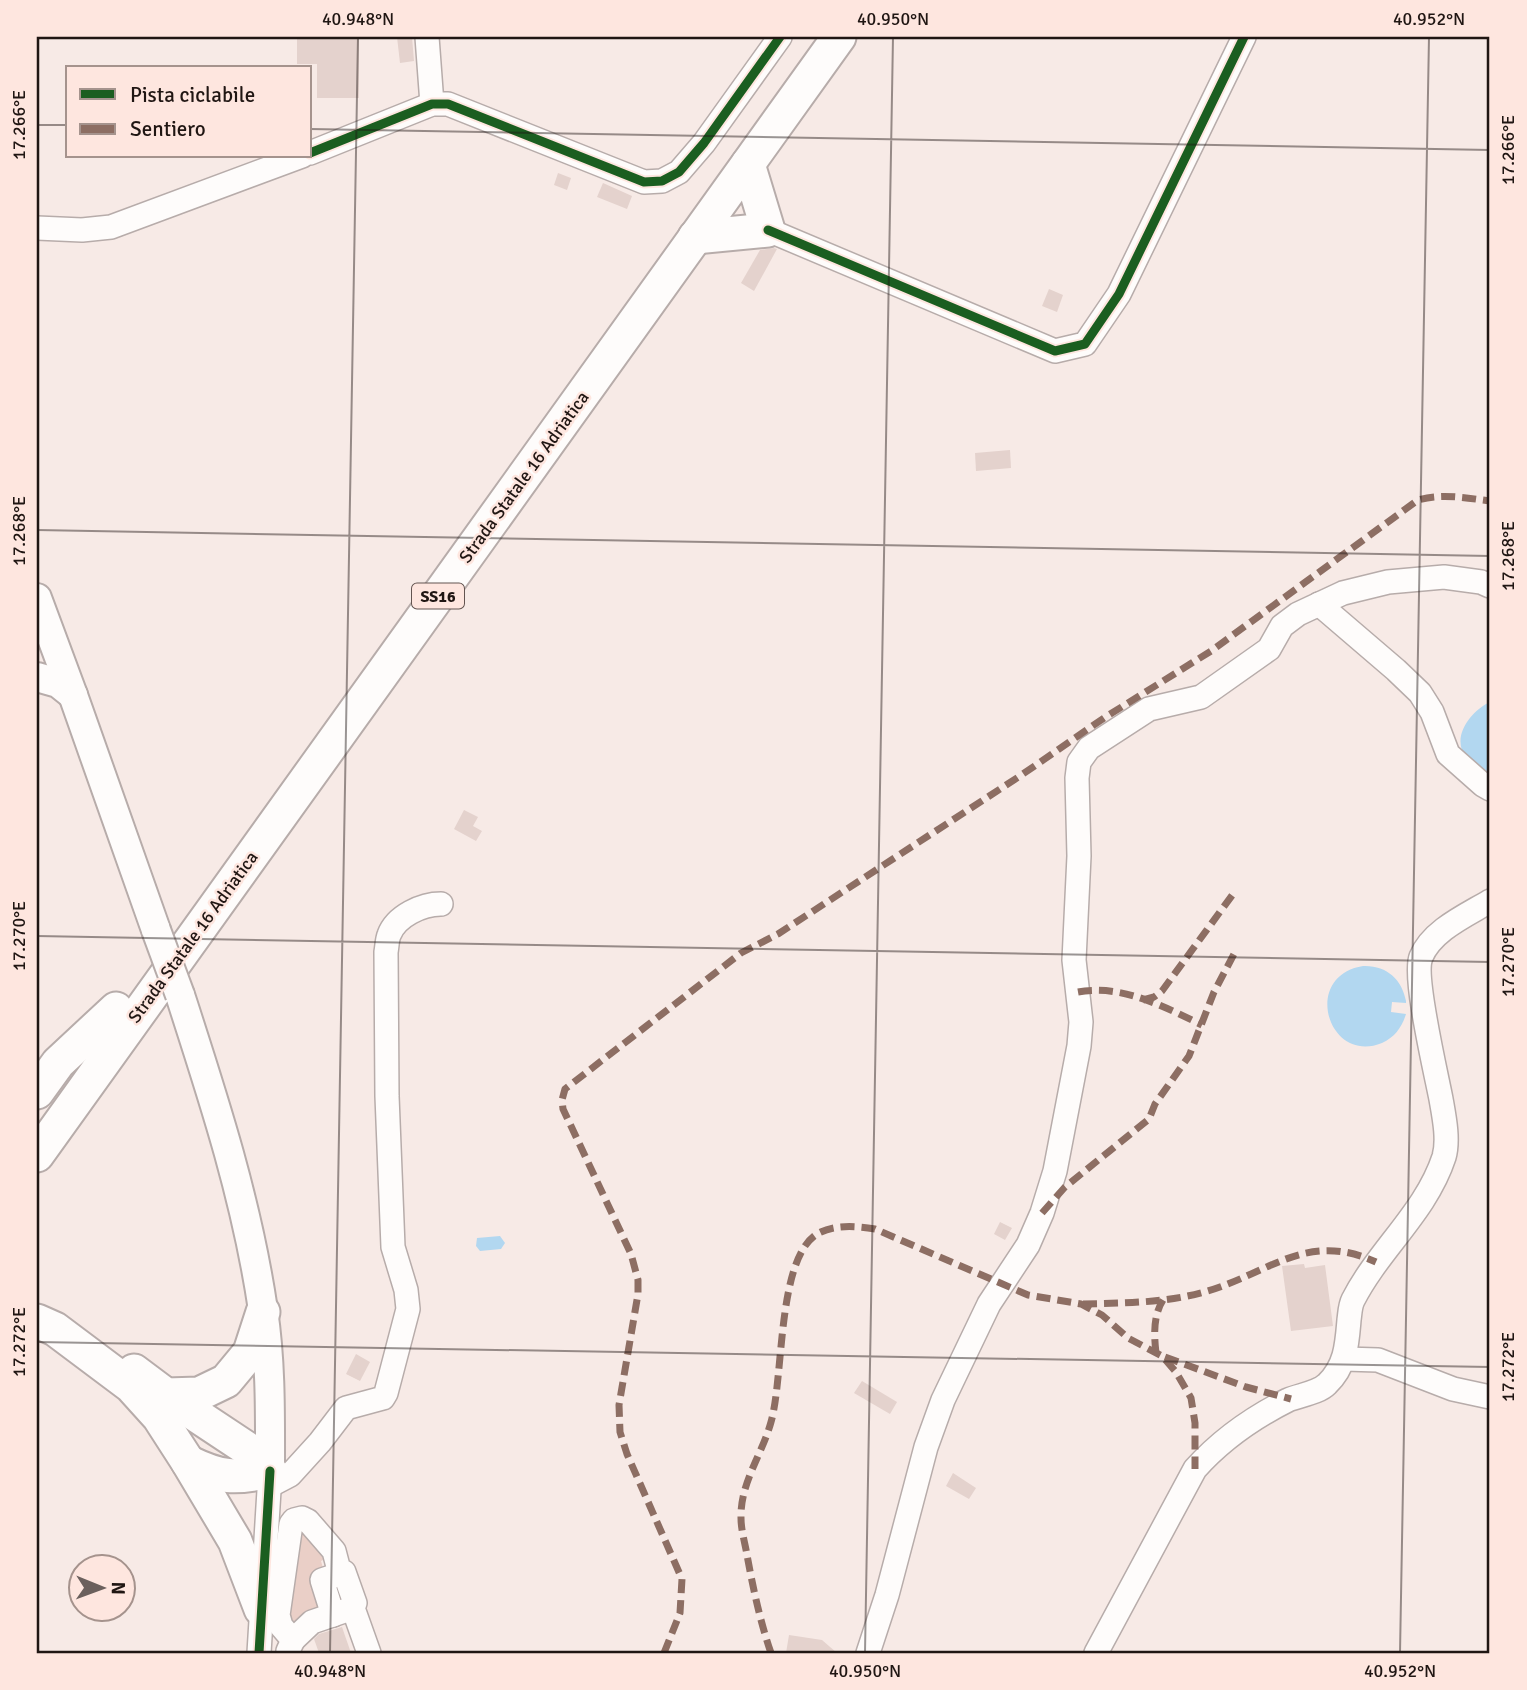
<svg xmlns="http://www.w3.org/2000/svg" width="1527" height="1690" viewBox="0 0 1527 1690" font-family="Signika,sans-serif">
<rect width="100%" height="100%" fill="#f7eae6"/>
<!-- green -->
<polygon fill="#eacfc7" points="297,1523 332,1556 321,1561 325,1575 325,1603 297,1631 282,1606"/>
<!-- water -->
<g fill="#b2d7f0">
<path d="M1490 702V781C1482 773 1472 766 1466 757 1450 737 1472 710 1490 702Z"/>
<path d="M1363 966C1386 965 1402 979 1406 1001V1003L1392 1002 1391 1012 1406 1014C1402 1027 1395 1037 1382 1043 1328 1065 1301 976 1363 966Z"/>
<polygon points="500,1236 505,1243 501,1249 480,1251 476,1246 477,1238"/>
</g>
<!-- building -->
<g fill="#e4d2cd">
<polygon points="297,37 359,37 359,98 317,98 317,64 297,64"/>
<polygon points="397,37 412,37 414,61 400,63"/>
<polygon points="558,173 571,178 567,190 554,185"/>
<polygon points="603,183 632,196 627,209 597,197"/>
<polygon points="774,248 777,249 754,291 741,283 760,250"/>
<polygon points="1049,289 1063,295 1057,312 1042,306"/>
<polygon points="1010,450 1011,468 976,471 975,453"/>
<polygon points="464,810 478,817 473,826 482,831 476,841 454,829"/>
<polygon points="1000,1222 1012,1228 1005,1240 994,1234"/>
<polygon points="1304,1264 1305,1268 1325,1265 1333,1326 1291,1331 1282,1266"/>
<polygon points="356,1354 370,1362 360,1381 346,1374"/>
<polygon points="862,1381 897,1402 890,1414 854,1393"/>
<polygon points="953,1473 976,1488 969,1499 946,1486"/>
<polygon points="342,1627 351,1653 319,1653 314,1639 319,1634"/>
<polygon points="789,1635 822,1640 837,1653 786,1653"/>
</g>
<g fill="none" stroke-linecap="round" stroke-linejoin="round">
<defs>
<g id="minor">
<polyline points="427,37 432,104"/>
<polyline points="310,153 432,104 448,104 644,182 662,181 679,172 704,143 780,37"/>
<polyline points="37,228 82,230 111,227 302,156"/>
<polyline points="768,230 1055,351 1085,344 1119,294 1244,37"/>
<polyline points="1319,604 1396,670 1420,693 1432,712 1448,754 1483,785 1490,789"/>
<polyline points="1345,1359 1378,1360 1453,1389 1490,1397"/>
<path d="M269 1486 290 1475 320 1442 346 1408 383 1398 386 1393 408 1309 406 1290 393 1247 387 1096 386 952C387 947 387 940 389 935 396 916 422 904 441 904"/>
<polyline points="333,1615 322,1580 340,1574"/>
<polyline points="293,1640 312,1622 353,1608"/>
<polyline points="288,1651 293,1640 281,1626 278,1615 291,1524 294,1520 302,1518 308,1521 334,1551 340,1574 344,1572 355,1603 353,1608 369,1653"/>
<polyline points="259,1653 270,1474"/>
<polyline points="868,1653 887,1595 926,1447 943,1400 989,1304 1028,1245 1042,1213 1055,1171 1079,1046 1081,1022 1074,960 1079,856 1077,778 1079,762 1089,748 1149,709 1201,697 1269,649 1282,626 1298,614 1343,593 1388,582 1444,577 1481,582 1490,586"/>
<path d="M1096 1653 1195 1469C1220 1441 1254 1417 1288 1400 1300 1395 1318 1393 1327 1384 1346 1366 1347 1344 1349 1320 1350 1313 1350 1306 1353 1300 1379 1249 1426 1212 1444 1157 1449 1140 1444 1116 1441 1099 1436 1073 1413 976 1421 957 1432 930 1467 915 1490 901"/>
</g>
<g id="major">
<polyline points="37,598 73,695 156,930"/>
<polyline points="37,677 58,683 73,695"/>
<path d="M180 995C214 1100 247 1201 263 1310 271 1363 270 1417 270 1471"/>
</g>
<g id="highway">
<polyline points="695,237 768,230 748,164"/>
<polyline points="37,1092 58,1063 116,1009"/>
<polyline points="37,1155 839,37"/>
<polyline points="37,1321 55,1329 131,1386 159,1417 188,1462 235,1541 261,1609"/>
<polyline points="134,1371 166,1395 199,1394 226,1381 250,1352 263,1312"/>
<polyline points="166,1395 249,1450 270,1471"/>
<path d="M188 1462C221 1478 234 1479 270 1471"/>
</g>
</defs>
<!-- minor casing -->
<use href="#minor" stroke="#b7acaa" stroke-width="26"/>
<!-- major casing -->
<use href="#major" stroke="#b7acaa" stroke-width="32"/>
<!-- highway casing -->
<use href="#highway" stroke="#b7acaa" stroke-width="37"/>
<!-- minor -->
<use href="#minor" stroke="#fefcfb" stroke-width="23"/>
<!-- major -->
<use href="#major" stroke="#fefcfb" stroke-width="28"/>
<!-- highway -->
<use href="#highway" stroke="#fefcfb" stroke-width="33"/>
<defs>
<polyline id="major-bridge" points="156,930 180,995"/>
</defs>
<!-- major-bridge casing -->
<use href="#major-bridge" stroke="#b7acaa" stroke-width="32" stroke-linecap="butt"/>
<!-- major-bridge -->
<use href="#major-bridge" stroke="#fefcfb" stroke-width="28"/>
<!-- quiet -->
<g stroke="#8d6e63" stroke-width="7" stroke-dasharray="14 7" stroke-linecap="butt">
<path d="M1078 992C1121 984 1163 1006 1202 1025"/>
<polyline points="1143,1000 1154,997 1162,991 1236,890"/>
<polyline points="1042,1213 1065,1187 1149,1119 1155,1104 1189,1056 1214,992 1234,954"/>
<path d="M1083 1304C1124 1303 1165 1303 1204 1292 1269 1274 1306 1230 1376 1262"/>
<path d="M1156 1353C1154 1335 1153 1316 1163 1300"/>
<polyline points="1165,1357 1246,1387 1291,1399"/>
<path d="M664 1653 680 1613 682 1579 627 1454 620 1432 619 1405 638 1294V1280L631 1254 563 1109 562 1100 565 1089 741 953 778 934 1020 776 1104 718 1211 651 1418 500C1442 493 1466 498 1490 501"/>
<path d="M771 1653C760 1621 753 1588 747 1555 745 1543 741 1530 741 1518 740 1483 762 1455 771 1422 784 1377 777 1259 817 1234 834 1224 857 1226 875 1229L1028 1295 1081 1304 1102 1315 1128 1338 1162 1356 1176 1372 1191 1398 1195 1423V1469"/>
</g>
<defs>
<g id="cycleway">
<polyline points="310,153 432,104 448,104 644,182 662,181 679,172 704,143 780,37"/>
<polyline points="768,230 1055,351 1085,344 1119,294 1244,37"/>
<polyline points="259,1653 270,1471"/>
</g>
</defs>
<!-- cycleway casing -->
<use href="#cycleway" stroke="#fee6df" stroke-width="13"/>
<!-- cycleway -->
<use href="#cycleway" stroke="#1b5e20" stroke-width="9"/>
</g>
<!-- ticks -->
<path fill="none" stroke="#201613" stroke-width="2" stroke-opacity="0.45" d="M37 125H68M310 129 1490 150M37 530 1490 556M37 936 1490 962M37 1342 1490 1367M330 1653 358 37M865 1653 893 37M1400 1653 1429 37"/>
<g text-anchor="middle" stroke-width="5" stroke-linejoin="round" paint-order="stroke">
<!-- shield labels -->
<rect fill="#fee6df" stroke="#635450" stroke-width="2" x="412" y="583.5" width="52" height="25" rx="5"/>
<g font-size="16" font-weight="bold" fill="#201613">
<text x="438" y="602">SS16</text>
</g>
<!-- street labels -->
<g font-size="18" fill="#201613" stroke="#fee6df">
<text transform="translate(524 477) rotate(-54)" y="6">Strada Statale 16 Adriatica</text>
<text transform="translate(193 937) rotate(-54)" y="6">Strada Statale 16 Adriatica</text>
</g>
</g>
<!-- border -->
<rect width="1527" height="1690" fill="none" stroke="#fee6df" stroke-width="77"/>
<!-- legend -->
<rect x="66" y="66" width="245" height="91" fill="#fee6df" stroke="#a5938d" stroke-width="2"/>
<rect x="80" y="89" width="35" height="10" fill="#1b5e20" stroke="#a5938d" stroke-width="2"/>
<text x="130" y="102" font-size="21" fill="#201613">Pista ciclabile</text>
<rect x="80" y="124" width="35" height="10" fill="#8d6e63" stroke="#a5938d" stroke-width="2"/>
<text x="130" y="136" font-size="21" fill="#201613">Sentiero</text>
<!-- north arrow -->
<g transform="translate(102 1588) rotate(91)"><circle r="33" fill="#fee6df" stroke="#a5938d" stroke-width="2"/>
<path d="M0-5L12 26L0 18L-12 26Z" fill="#6b605d"/>
<text y="-10" font-size="19" font-weight="bold" text-anchor="middle" fill="#201613">N</text>
</g>
<rect x="38" y="38" width="1450" height="1614" fill="none" stroke="#201613" stroke-width="2.5"/>
<g font-size="18" text-anchor="middle" fill="#201613">
<text x="358" y="25">40.948°N</text>
<text x="893" y="25">40.950°N</text>
<text x="1429" y="25">40.952°N</text>
<text transform="translate(19 125) rotate(-90)" y="6">17.266°E</text>
<text transform="translate(1508 150) rotate(-90)" y="6">17.266°E</text>
<text transform="translate(19 531) rotate(-90)" y="6">17.268°E</text>
<text transform="translate(1508 556) rotate(-90)" y="6">17.268°E</text>
<text transform="translate(19 936) rotate(-90)" y="6">17.270°E</text>
<text transform="translate(1508 962) rotate(-90)" y="6">17.270°E</text>
<text transform="translate(19 1342) rotate(-90)" y="6">17.272°E</text>
<text transform="translate(1508 1367) rotate(-90)" y="6">17.272°E</text>
<text x="330" y="1677">40.948°N</text>
<text x="865" y="1677">40.950°N</text>
<text x="1400" y="1677">40.952°N</text>
</g>
</svg>
